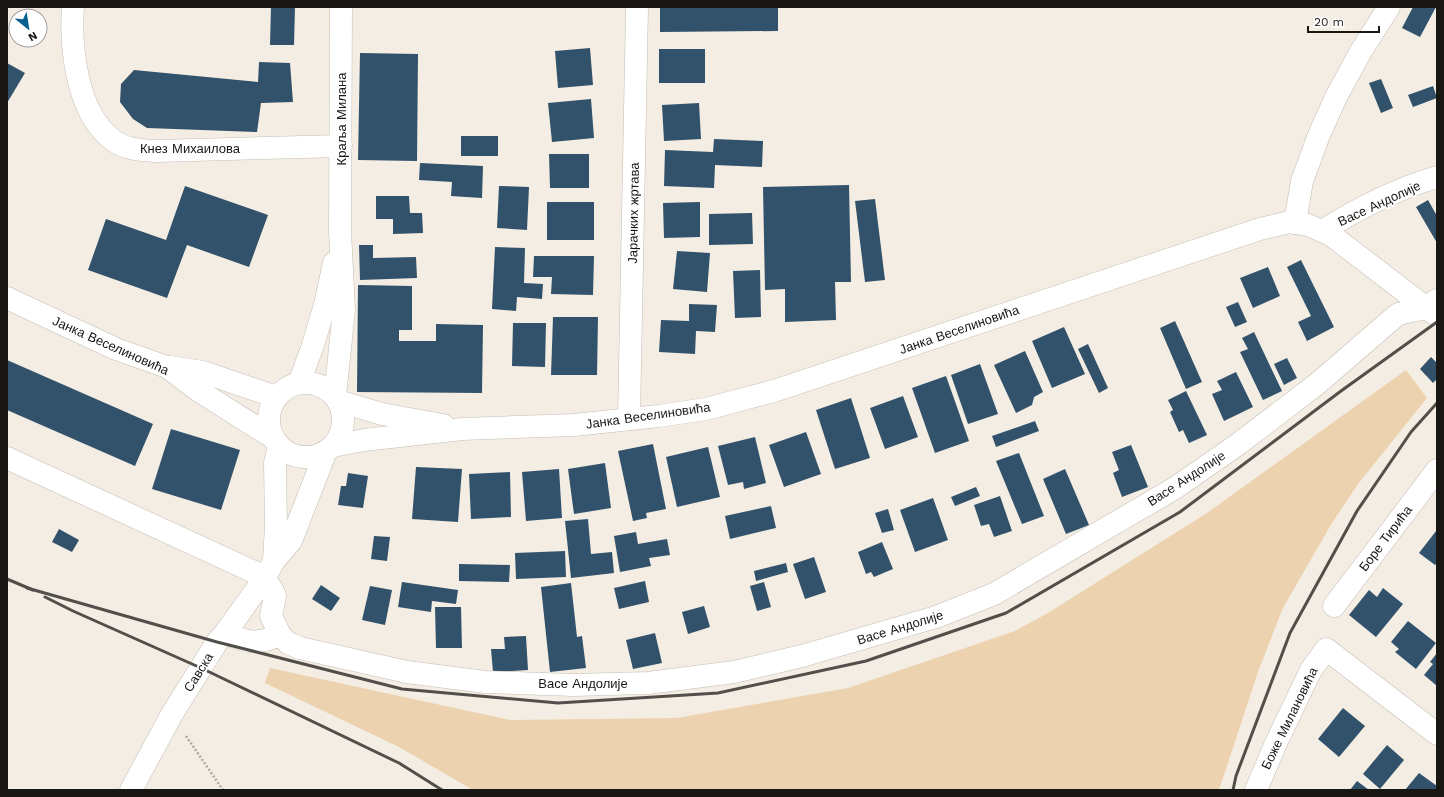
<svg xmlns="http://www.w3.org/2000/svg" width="1444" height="797" viewBox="0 0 1444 797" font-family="'Work Sans',sans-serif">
<rect width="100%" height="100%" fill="#f4ede3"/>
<!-- green -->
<polygon fill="#ecd2ae" points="1406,370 1427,398 1358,484 1332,523 1283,608 1259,669 1219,790 473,790 399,747 265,683 270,668 510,720 677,718 848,688 1015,631 1048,613 1207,513"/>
<!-- building -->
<g fill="#32526b">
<polygon points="271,7 295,7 294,45 270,45"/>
<polygon points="660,7 778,7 778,31 660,32"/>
<polygon points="1413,7 1436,7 1420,37 1402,28"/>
<polygon points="590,48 593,85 558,88 555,51"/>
<rect x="659" y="49" width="46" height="34"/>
<polygon points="360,53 418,54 417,161 358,160"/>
<polygon points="259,62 290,63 293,102 261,103 257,132 147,128 133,119 120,102 121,84 134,70 258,82"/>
<polygon points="7,63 25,73 7,103"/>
<polygon points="1381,79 1393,108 1381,113 1369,83"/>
<polygon points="1433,86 1437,98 1413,107 1408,95"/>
<polygon points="591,99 594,138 552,142 548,103"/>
<polygon points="699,103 701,139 664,141 662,105"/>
<rect x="461" y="136" width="37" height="20"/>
<polygon points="714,139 763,141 762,167 715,165 714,188 664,186 665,150 713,152"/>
<polygon points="549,154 589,154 589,188 550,188"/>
<polygon points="420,163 483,166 482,198 451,196 452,182 419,180"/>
<polygon points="849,185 851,282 835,282 836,320 785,322 785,289 765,290 763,187"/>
<polygon points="185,186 268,215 249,267 187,245 167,298 88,270 106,219 166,240"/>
<polygon points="499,186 529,187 527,230 497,228"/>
<polygon points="376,196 409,196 410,213 422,213 423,233 393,234 393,219 376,219"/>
<polygon points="875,199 885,280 865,282 855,201"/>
<polygon points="1428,200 1437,216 1437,243 1416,207"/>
<rect x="547" y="202" width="47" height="38"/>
<polygon points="700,202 700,237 664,238 663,203"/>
<polygon points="752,213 753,244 709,245 709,214"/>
<polygon points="359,245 373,245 373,258 416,257 417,278 360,280"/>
<polygon points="495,247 525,248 524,283 543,284 542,299 517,297 516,311 492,309"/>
<polygon points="677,251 710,253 707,292 673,289"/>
<polygon points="534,256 594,256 593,295 551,294 552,277 533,277"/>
<polygon points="1301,260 1334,327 1307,341 1298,322 1311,316 1287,267"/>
<polygon points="1268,267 1280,296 1253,308 1240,278"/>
<polygon points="760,270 761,317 735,318 733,271"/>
<polygon points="358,285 412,286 412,330 399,330 399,341 436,341 436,324 483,325 482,393 357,392"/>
<polygon points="1238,302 1247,322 1235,327 1226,307"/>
<polygon points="689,304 717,305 715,332 696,331 695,354 659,352 661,320 689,321"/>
<polygon points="553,317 598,317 597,375 551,375"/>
<polygon points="1175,321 1202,382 1186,389 1160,328"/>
<polygon points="513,323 546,323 545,367 512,366"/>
<polygon points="1064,327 1085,374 1052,388 1032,341"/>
<polygon points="1254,332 1282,391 1263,400 1240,352 1248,349 1242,338"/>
<polygon points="1088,344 1108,388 1099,393 1078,349"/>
<polygon points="1025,351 1043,392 1034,397 1032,405 1016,413 994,365"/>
<polygon points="1431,357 1437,363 1437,379 1433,383 1420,369"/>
<polygon points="1287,358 1297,378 1284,385 1274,364"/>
<polygon points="7,360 153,424 135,466 7,410"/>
<polygon points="980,364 998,414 968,424 951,375"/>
<polygon points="1236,372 1253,407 1224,421 1212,394 1222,390 1217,381"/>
<polygon points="946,376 969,441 935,453 912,388"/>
<polygon points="1186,391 1207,435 1189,443 1183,430 1179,432 1170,412 1173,410 1168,400"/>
<polygon points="903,396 918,437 885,449 870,408"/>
<polygon points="851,398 870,458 835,469 816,410"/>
<polygon points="1035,421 1039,431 996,447 992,436"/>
<polygon points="171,429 240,450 221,510 152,489"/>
<polygon points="806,432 821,474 784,487 769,445"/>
<polygon points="755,437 766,483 744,489 743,482 728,485 718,446"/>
<polygon points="653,444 666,509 646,513 647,518 633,521 618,451"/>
<polygon points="1131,445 1148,487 1122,497 1113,473 1119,470 1112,452"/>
<polygon points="708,447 720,497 677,507 666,457"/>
<polygon points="1019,453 1044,516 1022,524 996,461"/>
<polygon points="605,463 611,508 574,514 568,469"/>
<polygon points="416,467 462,469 458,522 412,519"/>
<polygon points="559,469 562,518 526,521 522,472"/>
<polygon points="1065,469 1089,525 1066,534 1043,479"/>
<polygon points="510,472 511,517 471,519 469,474"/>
<polygon points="348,473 368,476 363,508 338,505 341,486 346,486"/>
<polygon points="976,487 980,496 955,506 951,497"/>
<polygon points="1000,496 1012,531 994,537 989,524 981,526 974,505"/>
<polygon points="933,498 948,540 915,552 900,510"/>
<polygon points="771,506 776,528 730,539 725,516"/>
<polygon points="888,509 894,530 882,533 875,513"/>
<polygon points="588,519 591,554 612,552 614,573 571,578 565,521"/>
<polygon points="59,529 79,540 72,552 52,542"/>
<polygon points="1436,531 1437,532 1437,563 1435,565 1419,553"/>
<polygon points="636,532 638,544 667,539 670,555 649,558 651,566 620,572 614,536"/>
<polygon points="374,536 390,537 387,561 371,559"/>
<polygon points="882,542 893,569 874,577 871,572 866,574 858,552"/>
<polygon points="565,551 566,577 516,579 515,553"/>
<polygon points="814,557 826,592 805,599 793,564"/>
<polygon points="786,563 788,572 756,581 754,571"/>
<polygon points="459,564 510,565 509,582 459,581"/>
<polygon points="645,581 649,602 619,609 614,588"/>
<polygon points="402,582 458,590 456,604 432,601 431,612 398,607"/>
<polygon points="764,582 771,607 757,611 750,586"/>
<polygon points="571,583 577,637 582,636 586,668 550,672 541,587"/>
<polygon points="321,585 340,598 331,611 312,599"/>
<polygon points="370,586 392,590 385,625 362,620"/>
<polygon points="1383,588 1403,604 1376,637 1349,615 1369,590 1377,597"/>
<polygon points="704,606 710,627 688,634 682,612"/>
<polygon points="435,607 461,607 462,648 436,648"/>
<polygon points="1408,621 1436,643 1416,669 1395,652 1399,649 1391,642"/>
<polygon points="655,633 662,663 633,669 626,640"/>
<polygon points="526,636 528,670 493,672 491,649 505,649 504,637"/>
<polygon points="1437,653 1437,686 1424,675 1433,664 1430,662"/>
<polygon points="1343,708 1365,726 1339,757 1318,739"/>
<polygon points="1387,745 1404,760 1380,789 1363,774"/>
<polygon points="1419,773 1437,786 1437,790 1405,790"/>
<polygon points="1357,781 1369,790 1350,790"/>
</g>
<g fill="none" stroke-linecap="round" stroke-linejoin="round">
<defs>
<g id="minor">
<path d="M73 7C70 48 77 114 113 140 125 150 143 150 157 151L341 146"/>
<polyline points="1295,223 1302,181 1319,135 1336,97 1361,51 1389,7"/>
<path d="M1322 231C1357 209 1396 189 1437 177"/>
<polyline points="338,401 382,414 443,425"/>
<polyline points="629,419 637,7"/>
<polyline points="333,446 364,440 462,429 574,425 659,416 706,409 774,391 1260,229 1290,222 1308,225 1331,235 1433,313"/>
<polyline points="7,458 265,577"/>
<polyline points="274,561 276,525 275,463 279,447"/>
<polyline points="264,579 272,589 275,596 271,616 280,635 288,643 300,648 407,672 485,682 573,685 648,683 734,672 802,656 936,617 994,594 1175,488 1237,445 1317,384 1398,314 1426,308 1437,300"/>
<polyline points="1334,606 1437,470"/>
<path d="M226 632C244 644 260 644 280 635"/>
<polyline points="131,790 172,714 217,642 226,632 264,579 274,561 291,541 326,451"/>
<polyline points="1256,790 1276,743 1311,670 1326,649 1437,734"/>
</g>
<g id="secondary">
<polyline points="7,298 116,349 167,367 199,391 272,437"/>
<polyline points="170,367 203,372 276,397"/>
<circle cx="306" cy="420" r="37"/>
<polyline points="299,383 312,348 325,305 334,263"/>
<polyline points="335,396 344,310 340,231 341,7"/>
</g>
</defs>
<!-- minor casing -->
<use href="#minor" stroke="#c4bdb3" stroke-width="23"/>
<!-- secondary casing -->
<use href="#secondary" stroke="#c4bdb3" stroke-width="23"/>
<!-- path -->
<polyline stroke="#ada8a0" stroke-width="2.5" stroke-dasharray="2 2" stroke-linecap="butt" points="186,736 223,790"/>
<!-- minor -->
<use href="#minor" stroke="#fff" stroke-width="22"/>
<!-- secondary -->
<use href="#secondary" stroke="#fff" stroke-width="22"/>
<!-- rail -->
<g stroke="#524f4a" stroke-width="3">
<polyline points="7,579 33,590"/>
<polyline points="27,588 217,642 402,689 558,703 718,693 866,661 1006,613 1180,512 1341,391 1437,322"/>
<polyline points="45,597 73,611 201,668 399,763 442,790"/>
<polyline points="1233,790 1236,776 1290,633 1357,511 1411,432 1437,403"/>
</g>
</g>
<g text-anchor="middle" stroke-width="4" stroke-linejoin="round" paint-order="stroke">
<!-- street labels -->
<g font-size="13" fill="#191714" stroke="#fff">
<text transform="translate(341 119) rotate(-90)" y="5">Краља Милана</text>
<text x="190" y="153">Кнез Михаилова</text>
<text transform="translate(1379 203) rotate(-25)" y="5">Васе Андолије</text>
<text transform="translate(633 213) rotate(-89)" y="5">Јарачких жртава</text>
<text transform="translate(959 329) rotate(-19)" y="5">Јанка Веселиновића</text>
<text transform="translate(111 345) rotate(24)" y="5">Јанка Веселиновића</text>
<text transform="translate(648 415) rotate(-8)" y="5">Јанка Веселиновића</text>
<text transform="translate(1186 478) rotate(-33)" y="5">Васе Андолије</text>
<text transform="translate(1385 538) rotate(-53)" y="5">Боре Тирића</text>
<text transform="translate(900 627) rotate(-17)" y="5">Васе Андолије</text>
<text transform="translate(198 672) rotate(-58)" y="5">Савска</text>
<text x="583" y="688">Васе Андолије</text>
<text transform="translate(1289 718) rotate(-64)" y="5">Боже Милановића</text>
</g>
</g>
<!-- border -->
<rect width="1444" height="797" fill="none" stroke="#191714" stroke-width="16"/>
<!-- north arrow -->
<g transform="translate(28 28) rotate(150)"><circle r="19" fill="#ffffff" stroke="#a3a2a1"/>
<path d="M0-3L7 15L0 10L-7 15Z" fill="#096192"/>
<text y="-6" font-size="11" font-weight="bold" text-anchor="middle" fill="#191714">N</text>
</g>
<!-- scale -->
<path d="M1308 26v6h71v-6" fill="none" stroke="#191714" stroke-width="2"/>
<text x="1314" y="26" font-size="12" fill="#191714" stroke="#ffffff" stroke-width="3" paint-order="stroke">20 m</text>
</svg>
